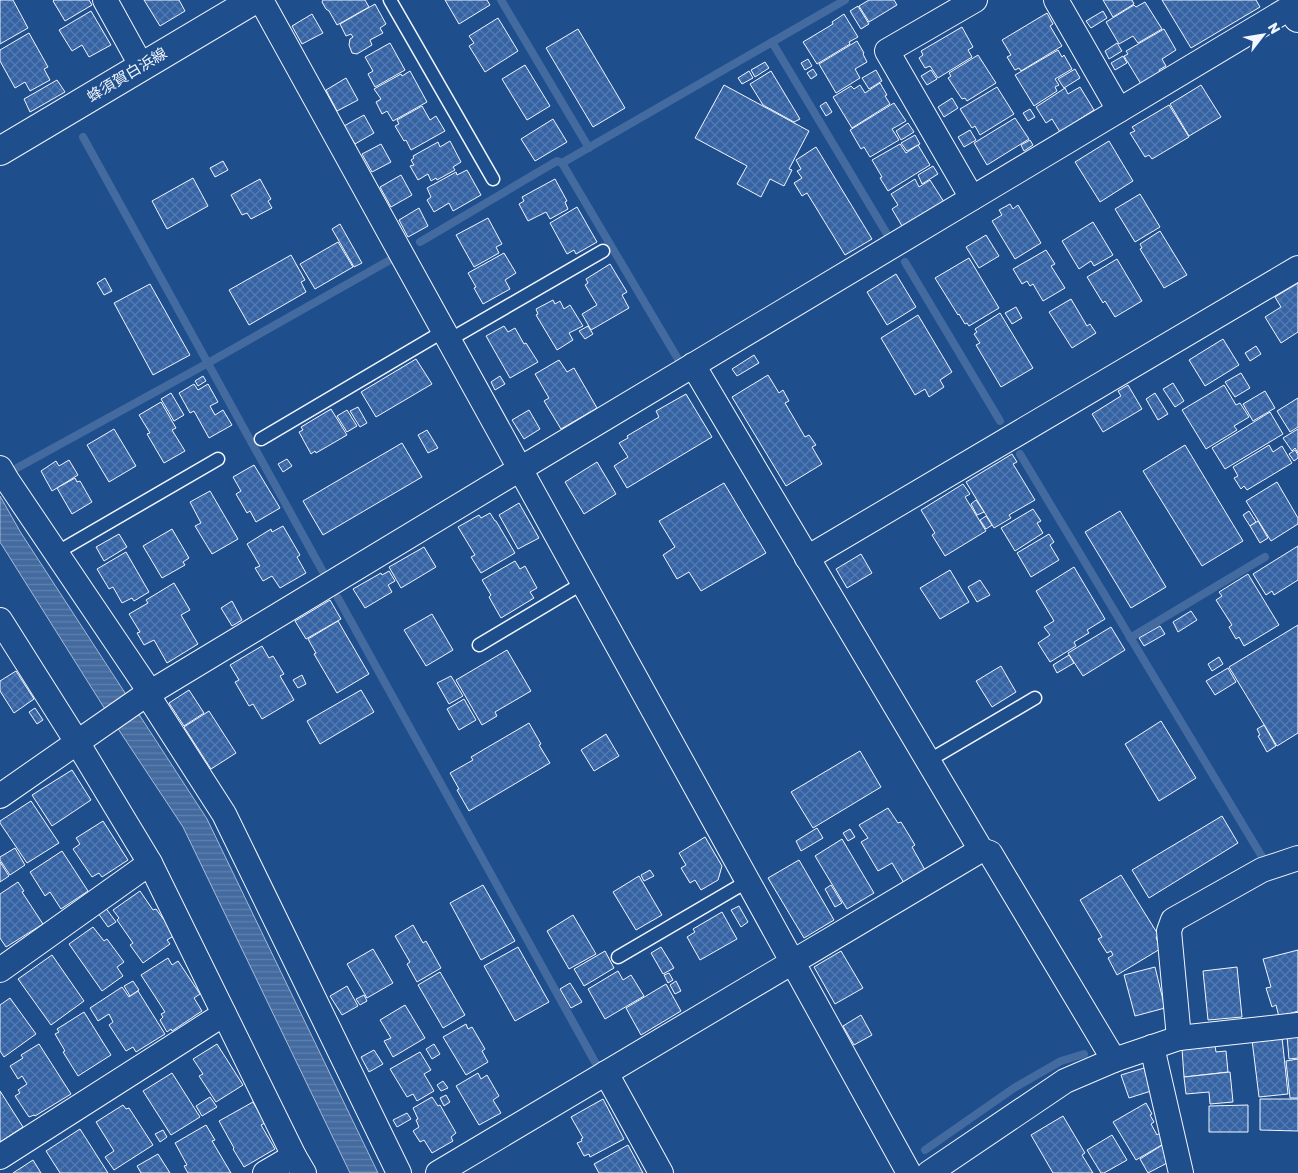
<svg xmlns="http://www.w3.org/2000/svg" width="1298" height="1173" viewBox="0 0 1298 1173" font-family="Rubik,'Noto Sans JP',sans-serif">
<defs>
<pattern id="water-rules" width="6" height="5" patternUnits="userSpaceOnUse" patternTransform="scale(1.25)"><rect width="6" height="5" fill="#446ba0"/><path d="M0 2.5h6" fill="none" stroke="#5f81ae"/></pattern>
<pattern id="building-cross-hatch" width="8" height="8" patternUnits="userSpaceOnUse" patternTransform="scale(1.25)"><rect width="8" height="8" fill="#3563a3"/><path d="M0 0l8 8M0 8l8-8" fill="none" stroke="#537ab1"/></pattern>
</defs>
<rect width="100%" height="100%" fill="#1f4e8c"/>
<!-- water -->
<polygon fill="url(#water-rules)" stroke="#a8bbd7" points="0,496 21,533 207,819 378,1173 350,1173 183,827 103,706 0,542"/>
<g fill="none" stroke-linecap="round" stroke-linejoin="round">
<!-- stream -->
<g stroke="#446ba0" stroke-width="8">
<polyline points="501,0 589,148"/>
<polyline points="772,42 887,234"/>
<polyline points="83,137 322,570"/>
<polyline points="562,163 678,359"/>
<polyline points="420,242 557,161 562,163 845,0"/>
<polyline points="905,262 1000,421"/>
<polyline points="1020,454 1264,860"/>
<polyline points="17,468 208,363 390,260"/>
<polyline points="338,598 595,1062"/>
<polyline points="1130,638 1265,557"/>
<polyline points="925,1150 1014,1088 1061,1061 1084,1054"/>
</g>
</g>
<!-- building -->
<g fill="url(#building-cross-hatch)" stroke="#f2f6ff">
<polygon points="0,0 13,0 28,28 0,44"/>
<polygon points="54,0 89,0 92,5 65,21 53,1"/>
<polygon points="144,0 179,0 185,11 160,26"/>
<polygon points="323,0 365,0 369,7 337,25 329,11 326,9 322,2"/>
<polygon points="445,0 487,0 490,5 459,24"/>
<polygon points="869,0 894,0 897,5 869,22 859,6"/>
<polygon points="1103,0 1132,0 1134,4 1113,17"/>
<polygon points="1162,0 1256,0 1260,7 1191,48"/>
<polygon points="1145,2 1162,29 1138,43 1133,36 1119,44 1106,22 1134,5 1136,7"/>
<polygon points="375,4 386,24 380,28 383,33 370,40 372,45 357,54 352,53 349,45 350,39 353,37 351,34 346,36 340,24"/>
<polygon points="858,6 869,24 861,29 850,11"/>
<polygon points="91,11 111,45 89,57 82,45 72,51 59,30"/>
<polygon points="1103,11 1107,18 1091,28 1086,21"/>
<polygon points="1047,13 1053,24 1050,26 1062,46 1021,71 1019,68 1015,70 1007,57 1011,55 1002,40"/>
<polygon points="312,14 323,33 302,44 292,26"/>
<polygon points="844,14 858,37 849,42 850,44 817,64 803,42 833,24 832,22"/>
<polygon points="498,18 518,51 485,72 469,46 474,43 469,36"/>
<polygon points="962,27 973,47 968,50 972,57 938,78 930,66 925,68 919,58 923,55 921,51"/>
<polygon points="578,29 625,108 593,127 546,48"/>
<polygon points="1164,29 1176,50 1162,59 1166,66 1159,70 1160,73 1141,84 1124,56 1128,54 1126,51"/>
<polygon points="29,33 48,67 44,69 50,80 30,91 25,82 15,88 0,61 0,50"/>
<polygon points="857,41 864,53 863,54 867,62 855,69 860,78 836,93 819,64"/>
<polygon points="390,43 405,70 375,87 368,74 373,71 365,57"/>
<polygon points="1117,43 1122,51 1109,59 1105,51"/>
<polygon points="1058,50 1062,57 1064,55 1072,69 1055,79 1059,85 1055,87 1057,91 1034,106 1015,75"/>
<polygon points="978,55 996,83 967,101 965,98 962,99 948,78 951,76 949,73"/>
<polygon points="1123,56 1127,63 1115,70 1111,63"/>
<polygon points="808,59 812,66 805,70 801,63"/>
<polygon points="765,62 769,68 755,77 751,70"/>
<polygon points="525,65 550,106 527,120 502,79"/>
<polygon points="813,69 817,75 811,79 807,73"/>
<polygon points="1075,69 1080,78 1064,88 1058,79"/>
<polygon points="876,70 882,81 869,89 862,78"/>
<polygon points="931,70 937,79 927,85 921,76"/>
<polygon points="410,71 427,102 393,121 387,111 382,114 376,102 381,99 374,89 401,74 402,76"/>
<polygon points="749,71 753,78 742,84 738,78"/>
<polygon points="771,71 800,119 794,122 763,105 750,84"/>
<polygon points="346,78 358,100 337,111 326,90"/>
<polygon points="57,80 65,92 30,112 24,99"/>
<polygon points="880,83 887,95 885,96 890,104 852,128 833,97 851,86 854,89 860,85 865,93"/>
<polygon points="724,85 809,131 789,169 792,170 784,186 770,179 761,197 737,184 747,166 695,138"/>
<polygon points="1201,85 1221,117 1189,136 1170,104"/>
<polygon points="997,87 1014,114 980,135 975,126 972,128 960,109"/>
<polygon points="1080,87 1094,110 1060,132 1052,119 1046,123 1036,107 1065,88 1068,94"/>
<polygon points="952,98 958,108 944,117 938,107"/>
<polygon points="826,102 832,112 826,116 820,106"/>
<polygon points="894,103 906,121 892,129 899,140 870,157 864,147 861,149 850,130"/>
<polygon points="1169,105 1189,137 1152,159 1149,155 1145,157 1130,133 1135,131 1132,127"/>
<polygon points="422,106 430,120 436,116 445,131 411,150 406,140 404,141 395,126 399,124 397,120"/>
<polygon points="1030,109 1035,117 1028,121 1023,113"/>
<polygon points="364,115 374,133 355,144 344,126"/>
<polygon points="1015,118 1029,139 987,165 974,143"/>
<polygon points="553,119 567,142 535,161 521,139"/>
<polygon points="908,123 914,132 901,140 896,131"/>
<polygon points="970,130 976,140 964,147 958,137"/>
<polygon points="915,135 920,144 907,151 901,143"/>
<polygon points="1030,140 1033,145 1024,151 1021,145"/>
<polygon points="450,141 461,162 453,167 455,170 437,180 436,178 431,181 428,174 418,180 410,166 414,165 411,160 414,158 413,156 438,142 440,147"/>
<polygon points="1109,141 1133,181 1100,202 1075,162"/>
<polygon points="381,144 391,162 372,172 362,154"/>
<polygon points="900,144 906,153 918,145 930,165 888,191 880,178 882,177 872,160"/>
<polygon points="816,147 872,239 845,255 807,193 802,196 794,183 802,178 797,171 801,169 796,160"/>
<polygon points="223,161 228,170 215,177 210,168"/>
<polygon points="933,166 938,174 922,184 918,175"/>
<polygon points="467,170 481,195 453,211 449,203 434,212 427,200 431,197 427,188 456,172 457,175"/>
<polygon points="401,175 412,195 391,207 380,187"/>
<polygon points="193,178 208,206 167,229 152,201"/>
<polygon points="260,179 271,199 268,201 272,208 251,219 247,213 242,215 231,195"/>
<polygon points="555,179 567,201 565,202 568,209 550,219 546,212 528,221 519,204 524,201 522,197"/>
<polygon points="915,179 919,187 930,180 944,202 902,226 892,209 898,205 891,194"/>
<polygon points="1140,194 1160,227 1135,242 1115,209"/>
<polygon points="1010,204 1013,209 1018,205 1041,243 1015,259 992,221 1002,215 999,210"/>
<polygon points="577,207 597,242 576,254 574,250 567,254 550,223"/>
<polygon points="419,208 428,226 408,237 399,220"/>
<polygon points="488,218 502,244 496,247 499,253 474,267 456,235"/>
<polygon points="1093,222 1113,255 1094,266 1091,261 1079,269 1062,241"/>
<polygon points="340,224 362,263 354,267 332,229"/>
<polygon points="1160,231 1187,275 1164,288 1140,249 1142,248 1140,244"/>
<polygon points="986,235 999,256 979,268 966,247"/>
<polygon points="338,242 353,267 315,289 300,264"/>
<polygon points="1046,250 1055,264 1051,266 1065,288 1043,301 1033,284 1030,286 1027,281 1022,284 1013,269"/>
<polygon points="504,253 516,273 505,280 510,289 483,304 474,288 476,287 468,273"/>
<polygon points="291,255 305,280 301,282 306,292 249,325 229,290"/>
<polygon points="969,258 999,308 969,326 967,323 965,324 959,314 958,315 935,278"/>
<polygon points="1117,259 1142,301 1115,317 1105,301 1103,303 1087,277"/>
<polygon points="610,264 627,292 622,295 629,308 591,330 582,314 597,305 585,285 588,283 586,279"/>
<polygon points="896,274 916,307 887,325 867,292"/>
<polygon points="105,278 112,291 104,295 97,283"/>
<polygon points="1298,283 1298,332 1281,343 1265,317 1281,307 1275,297"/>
<polygon points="150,284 190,355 153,375 114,303"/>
<polygon points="1071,299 1087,326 1090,324 1096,333 1072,348 1049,312"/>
<polygon points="553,300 555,304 560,301 564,309 570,305 583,326 569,333 573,340 557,350 536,315 538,314 536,309"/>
<polygon points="1016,307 1022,318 1012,324 1005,313"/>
<polygon points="1000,313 1033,368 1001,387 976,345 980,343 974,334 977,332 975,329"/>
<polygon points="918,315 952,372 940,380 944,387 929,397 925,389 915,395 881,338"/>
<polygon points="504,326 508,332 515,328 524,344 526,343 538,362 510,378 486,336"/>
<polygon points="588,326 593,334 585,339 579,331"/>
<polygon points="1223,339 1239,365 1205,386 1189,360"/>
<polygon points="1256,346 1261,354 1250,361 1245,353"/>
<polygon points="754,355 759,363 737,376 732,369"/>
<polygon points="416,359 432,384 376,417 361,392"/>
<polygon points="559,360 567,372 574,368 597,408 561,429 544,401 549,398 535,374"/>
<polygon points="1241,373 1250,388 1235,397 1225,382"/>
<polygon points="768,375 779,393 783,390 789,401 785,403 805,437 809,435 816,445 812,447 822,464 786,486 732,397"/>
<polygon points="203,376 206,381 198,386 195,381"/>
<polygon points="500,376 505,384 495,390 491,382"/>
<polygon points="1173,383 1184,401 1175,407 1163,389"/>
<polygon points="194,384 198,390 208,384 218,402 210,406 215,415 223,410 232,425 209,438 194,411 190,413 179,393"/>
<polygon points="1128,385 1142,409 1103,432 1092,414 1121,396 1118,391"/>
<polygon points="1224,385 1236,405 1240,403 1249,417 1234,426 1237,430 1206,449 1182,410"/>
<polygon points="1265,391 1275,408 1253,421 1243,404"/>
<polygon points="171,393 184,415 174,421 161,399"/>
<polygon points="1155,393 1168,414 1158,420 1146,399"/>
<polygon points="686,394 712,437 627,488 614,466 628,457 619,443 628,438 627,436 659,417 656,411"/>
<polygon points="1298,398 1298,427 1290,432 1277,411"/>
<polygon points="161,402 176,428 172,430 185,451 164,463 147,434 150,433 139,415"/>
<polygon points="358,407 367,423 360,427 350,411"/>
<polygon points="331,409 347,435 316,453 315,451 311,454 299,432 303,430 301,427"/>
<polygon points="347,410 357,426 347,432 337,416"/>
<polygon points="529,410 540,429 524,439 512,420"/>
<polygon points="1270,412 1283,434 1225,469 1212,448"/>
<polygon points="114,429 136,466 109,482 87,445"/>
<polygon points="1298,429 1298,453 1295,448 1292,451 1283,438"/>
<polygon points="427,430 438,448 428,453 418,435"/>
<polygon points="402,443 422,477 323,535 303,501"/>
<polygon points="1185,445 1243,541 1202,566 1143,471"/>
<polygon points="1269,445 1273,452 1282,446 1292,463 1247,490 1244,486 1241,489 1234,478 1238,476 1233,467"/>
<polygon points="1295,450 1298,455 1298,458 1294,461 1289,454"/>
<polygon points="1012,454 1017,462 1013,464 1035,500 1009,515 1011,518 994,528 966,482"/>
<polygon points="287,459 292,466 283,472 278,464"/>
<polygon points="69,460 78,475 52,491 41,471 56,461 59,466"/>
<polygon points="597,462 616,494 584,514 565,482"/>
<polygon points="254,465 280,508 256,522 250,511 247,513 236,494 241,491 233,477"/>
<polygon points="75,478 77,482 80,481 92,502 72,514 57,488"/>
<polygon points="1277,482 1298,518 1298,524 1271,541 1246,501"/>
<polygon points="724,483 766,553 701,591 689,572 677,579 663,555 675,547 659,521"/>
<polygon points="963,484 970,494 965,497 986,531 945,556 932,535 935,533 921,510"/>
<polygon points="210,491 238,539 212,554 195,526 201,523 190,502"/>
<polygon points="976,500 984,512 977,515 971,504"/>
<polygon points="519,503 539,538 518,549 499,515"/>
<polygon points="1033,509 1041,521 1037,523 1043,533 1015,551 1001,528"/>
<polygon points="1120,511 1166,587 1131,608 1085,532"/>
<polygon points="1249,511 1256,522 1250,526 1243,515"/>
<polygon points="490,513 495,521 496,521 515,553 481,573 471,557 475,555 458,527 479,515 481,518"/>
<polygon points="986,516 992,525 986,529 980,520"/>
<polygon points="1258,521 1268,538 1260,543 1250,526"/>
<polygon points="283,526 300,555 297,557 306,573 280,588 272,576 263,581 255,568 260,566 247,544 271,529 272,532"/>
<polygon points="172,529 189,558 183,562 185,565 162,578 143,546"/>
<polygon points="119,534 127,547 104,561 96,547"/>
<polygon points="1049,534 1054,542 1050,545 1059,560 1031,577 1017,553"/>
<polygon points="1298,546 1298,580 1274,595 1272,591 1266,595 1253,574"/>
<polygon points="424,547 436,567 401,588 389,567"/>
<polygon points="126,552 149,592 134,601 132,598 122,603 113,587 109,589 97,569"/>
<polygon points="861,554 872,573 847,588 836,569"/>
<polygon points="515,561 520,569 525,566 537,588 530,592 534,598 501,618 489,597 491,595 482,580"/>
<polygon points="1074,567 1105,619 1087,630 1089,633 1074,642 1076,646 1050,662 1038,643 1050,635 1044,627 1054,621 1036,591"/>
<polygon points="950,570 969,602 940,619 920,588"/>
<polygon points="389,571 395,581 388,585 392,592 365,608 353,589 381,573 382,575"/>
<polygon points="1248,574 1279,625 1244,646 1239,637 1236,639 1229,627 1232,625 1216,600 1222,596 1219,592"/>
<polygon points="980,580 990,595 977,602 968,587"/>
<polygon points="174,583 190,610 181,615 198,644 167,663 154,640 144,645 137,633 140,632 129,614 148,603 146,600"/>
<polygon points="330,600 341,619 306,639 295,621"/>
<polygon points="232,601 242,620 232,626 221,608"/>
<polygon points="1191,611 1197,620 1178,632 1173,622"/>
<polygon points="432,614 453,650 426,666 404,630"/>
<polygon points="338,621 369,674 337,693 314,654 316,653 308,639"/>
<polygon points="1298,625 1298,733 1277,746 1229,667"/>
<polygon points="1160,626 1165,634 1144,646 1139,638"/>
<polygon points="1111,627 1125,650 1083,676 1068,653"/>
<polygon points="262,646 269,658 273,656 284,674 280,676 294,700 262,719 253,704 249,706 235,682 239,680 230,665"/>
<polygon points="507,650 531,691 495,712 497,716 482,725 456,680"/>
<polygon points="1069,655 1074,663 1057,673 1053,665"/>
<polygon points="1219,657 1223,664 1212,671 1208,664"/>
<polygon points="1001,666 1016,692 992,707 976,681"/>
<polygon points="1228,668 1236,682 1215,695 1206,681"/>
<polygon points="16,671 34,699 14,713 0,691 0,681"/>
<polygon points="302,675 306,684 298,688 293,680"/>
<polygon points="451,676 463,696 449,704 437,683"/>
<polygon points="189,690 204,713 184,726 169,703"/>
<polygon points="361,690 374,712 320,744 307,721"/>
<polygon points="464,699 476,720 459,730 447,709"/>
<polygon points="35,708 43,720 37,724 29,712"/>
<polygon points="209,711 236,753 211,769 184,727"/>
<polygon points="1161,721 1196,778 1159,801 1125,744"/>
<polygon points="529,723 541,744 539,745 550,763 469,811 457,790 459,789 450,773 473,760 471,757"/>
<polygon points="1264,725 1276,746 1267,752 1258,736 1260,735 1257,729"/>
<polygon points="606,734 619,756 594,771 581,750"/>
<polygon points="860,751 881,787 813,828 791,792"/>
<polygon points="72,770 91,800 52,826 32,795"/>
<polygon points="31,801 59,843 27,863 0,823 0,821"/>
<polygon points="888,808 898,823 901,822 915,845 912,847 925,870 904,883 892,863 878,871 861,842 868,838 859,825"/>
<polygon points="1222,816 1238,843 1149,898 1132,870"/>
<polygon points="103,821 128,860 102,877 99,873 92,877 73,849 80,844 76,838"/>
<polygon points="817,828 823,838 801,851 796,841"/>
<polygon points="850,829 855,837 848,841 843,833"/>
<polygon points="705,837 722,866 718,880 701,890 695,880 690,883 681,868 686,865 679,853"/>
<polygon points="842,839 874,893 847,909 815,856"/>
<polygon points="15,848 25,865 10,875 0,860 0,857"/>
<polygon points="62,851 88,891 61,909 50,892 45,896 30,872"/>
<polygon points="799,860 834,920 804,938 768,878"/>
<polygon points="0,862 9,876 0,882"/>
<polygon points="650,870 654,876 644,881 641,875"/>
<polygon points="1121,875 1159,936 1156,937 1160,949 1117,975 1108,958 1113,955 1111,951 1107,953 1098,939 1102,937 1080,900"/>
<polygon points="639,876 662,915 636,930 613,892"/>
<polygon points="18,882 24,891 22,892 43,924 6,947 0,938 0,894"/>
<polygon points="483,885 515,941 481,960 450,903"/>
<polygon points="831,885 842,903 835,907 825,889"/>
<polygon points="140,891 153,910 156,909 175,935 167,940 170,944 143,963 130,945 133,943 117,920 119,918 113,910"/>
<polygon points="739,906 748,922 741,927 731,910"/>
<polygon points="105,907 116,922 108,927 98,913"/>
<polygon points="722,912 737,939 700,960 687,937 695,932 693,929"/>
<polygon points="573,915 596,954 569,969 547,931"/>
<polygon points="413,925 423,943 426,941 441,968 417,982 407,964 410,962 395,936"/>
<polygon points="93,927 104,941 107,939 124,962 117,967 123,976 102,991 69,944"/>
<polygon points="518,947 549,1002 515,1021 484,966"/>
<polygon points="661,947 674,968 663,974 651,953"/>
<polygon points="373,949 393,983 367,998 347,964"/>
<polygon points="1298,950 1298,1011 1279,1017 1276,1005 1272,1007 1266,988 1271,987 1263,959"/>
<polygon points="605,951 614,968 584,986 574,969"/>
<polygon points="841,951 863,988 835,1004 814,967"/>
<polygon points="52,955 84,1001 51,1025 18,979"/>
<polygon points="168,958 172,965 178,961 200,994 194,998 202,1011 172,1031 171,1029 167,1032 160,1020 163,1017 161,1014 165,1012 141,975"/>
<polygon points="1155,967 1165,1008 1135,1016 1124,975"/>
<polygon points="1237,967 1242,1017 1208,1020 1203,971"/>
<polygon points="618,971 623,980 631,975 644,996 605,1019 588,989"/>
<polygon points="440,972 465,1015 443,1028 418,985"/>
<polygon points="669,973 673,980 668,983 664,975"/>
<polygon points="133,981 139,990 130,996 124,986"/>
<polygon points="676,981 681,991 675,994 670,985"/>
<polygon points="570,983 582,1002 571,1008 560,989"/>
<polygon points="666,984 681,1011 641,1035 626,1008"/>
<polygon points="347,986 358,1006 342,1015 330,996"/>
<polygon points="122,987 129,997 138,991 165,1034 136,1052 133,1047 126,1051 109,1025 113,1022 109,1014 98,1021 90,1008"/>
<polygon points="364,995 367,1001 360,1005 356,999"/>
<polygon points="10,998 36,1034 4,1057 0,1051 0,1005"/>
<polygon points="405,1005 425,1038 393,1057 384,1041 391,1038 380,1020"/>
<polygon points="84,1012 111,1055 78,1076 63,1052 65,1051 55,1034 59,1032 57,1029"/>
<polygon points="861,1015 872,1035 854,1045 843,1026"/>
<polygon points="466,1024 468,1029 472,1027 485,1049 482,1051 488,1062 466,1075 443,1037"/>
<polygon points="1298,1035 1298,1058 1289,1059 1287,1036"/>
<polygon points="1282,1037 1288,1094 1259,1097 1252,1040"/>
<polygon points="39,1044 71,1094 35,1116 34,1115 29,1117 15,1096 20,1093 18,1090 27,1084 22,1076 18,1079 10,1066 23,1058 21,1055"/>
<polygon points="217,1044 243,1085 216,1102 199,1076 203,1074 193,1059"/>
<polygon points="434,1044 440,1054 432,1059 426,1049"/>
<polygon points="1215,1046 1216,1052 1226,1051 1228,1072 1184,1077 1182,1049"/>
<polygon points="374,1050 383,1064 369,1072 361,1057"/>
<polygon points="420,1052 431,1070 424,1074 434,1091 417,1101 413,1094 407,1097 390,1069"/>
<polygon points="1298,1059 1298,1098 1290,1098 1286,1061"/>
<polygon points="1144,1068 1151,1091 1129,1098 1121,1075"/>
<polygon points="1230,1072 1233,1102 1210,1104 1209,1092 1186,1094 1184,1077"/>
<polygon points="172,1073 200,1117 171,1135 143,1091"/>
<polygon points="478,1073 481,1079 487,1075 499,1096 493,1100 501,1113 479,1125 456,1086"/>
<polygon points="443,1081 448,1088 441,1091 437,1085"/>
<polygon points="0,1091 23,1127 0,1142"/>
<polygon points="446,1095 450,1102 444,1106 440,1098"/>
<polygon points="210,1097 217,1107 202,1116 196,1106"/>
<polygon points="432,1097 438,1106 440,1105 456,1133 451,1137 453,1141 432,1153 424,1140 420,1142 413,1131 419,1127 416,1120 418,1119 413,1108"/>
<polygon points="603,1099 624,1139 590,1157 589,1154 584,1156 577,1143 582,1141 581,1139 583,1138 571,1117"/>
<polygon points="1260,1099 1298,1099 1298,1131 1260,1130"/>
<polygon points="253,1102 265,1123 261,1125 275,1149 244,1167 233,1149 234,1148 219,1121"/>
<polygon points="1146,1103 1152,1114 1150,1115 1154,1122 1151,1124 1157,1135 1163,1131 1165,1143 1136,1160 1113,1122"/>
<polygon points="123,1105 126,1109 129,1108 153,1145 114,1170 105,1157 114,1151 96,1122"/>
<polygon points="1248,1105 1248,1132 1209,1132 1209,1106"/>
<polygon points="407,1113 411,1119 397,1127 393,1120"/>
<polygon points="1063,1116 1085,1153 1082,1155 1093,1173 1053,1173 1031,1135"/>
<polygon points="206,1125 215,1140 212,1141 231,1173 188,1173 184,1166 187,1165 175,1143"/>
<polygon points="80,1129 108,1173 60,1173 46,1151"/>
<polygon points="163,1130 167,1137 160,1142 155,1134"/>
<polygon points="1112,1135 1127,1160 1104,1173 1101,1173 1087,1150"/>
<polygon points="1164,1144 1169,1162 1148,1173 1140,1159"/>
<polygon points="628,1145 643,1173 599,1173 594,1164"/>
<polygon points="158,1154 170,1173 141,1173 137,1166"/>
<polygon points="33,1160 41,1173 13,1173"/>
</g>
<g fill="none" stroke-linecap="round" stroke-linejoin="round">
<defs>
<g id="lane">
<polyline points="390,0 493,179"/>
<polyline points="449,340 603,251"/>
<polyline points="261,439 444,331"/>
<polyline points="56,553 218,459"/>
<polyline points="479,645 583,583"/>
<polyline points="928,761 1035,698"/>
<polyline points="618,957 748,881"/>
</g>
<g id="street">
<polyline points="105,0 142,67"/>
<polyline points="261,0 909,1173"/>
<polyline points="1056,0 1119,110"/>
<polyline points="972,198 887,51 975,0"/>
<polyline points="693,365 981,850 990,853 1114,1060"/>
<polyline points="0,468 7,480 150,692"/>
<polyline points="807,558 1298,268"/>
<polyline points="0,620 77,742 150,863 294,1156 304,1173"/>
<polyline points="147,694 224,814 399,1173"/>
<polyline points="0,796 141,698 520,469 1298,3"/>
<polyline points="0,970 150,863"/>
<polyline points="1179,1038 1169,931 1173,920 1262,870 1298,858"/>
<polyline points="1152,1047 1181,1173"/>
<polyline points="606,1073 661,1173"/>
<polyline points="0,1157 224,1014"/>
<polyline points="265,1173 294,1156"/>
<polyline points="438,1173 981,850"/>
<polyline points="929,1173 1065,1081 1114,1060 1179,1038 1298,1025"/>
</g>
<polyline id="secondary" points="0,151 254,0"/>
<polyline id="primary" points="1294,0 1298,18"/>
</defs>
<!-- lane casing -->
<use href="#lane" stroke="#f2f6ff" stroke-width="15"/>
<!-- street casing -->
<use href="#street" stroke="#f2f6ff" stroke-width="26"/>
<!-- secondary casing -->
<use href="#secondary" stroke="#f2f6ff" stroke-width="30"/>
<!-- primary casing -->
<use href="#primary" stroke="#f2f6ff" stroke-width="30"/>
<!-- lane -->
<use href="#lane" stroke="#1f4e8c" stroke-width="12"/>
<!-- street -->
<use href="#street" stroke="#1f4e8c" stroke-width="24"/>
<!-- secondary -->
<use href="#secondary" stroke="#1f4e8c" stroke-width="28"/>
<!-- primary -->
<use href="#primary" stroke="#1f4e8c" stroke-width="28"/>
</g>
<g text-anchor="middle" stroke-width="4" stroke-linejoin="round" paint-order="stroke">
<!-- street labels -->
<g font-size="15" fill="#f2f6ff" stroke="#1f4e8c">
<text transform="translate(127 75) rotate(-31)" y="5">蜂須賀白浜線</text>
</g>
</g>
<!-- north arrow -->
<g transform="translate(1263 35) rotate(59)" stroke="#1f4e8c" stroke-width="4" paint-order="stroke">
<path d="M0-4L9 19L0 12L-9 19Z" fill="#f2f6ff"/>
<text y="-8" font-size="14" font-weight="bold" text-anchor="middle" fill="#f2f6ff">N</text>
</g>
</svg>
